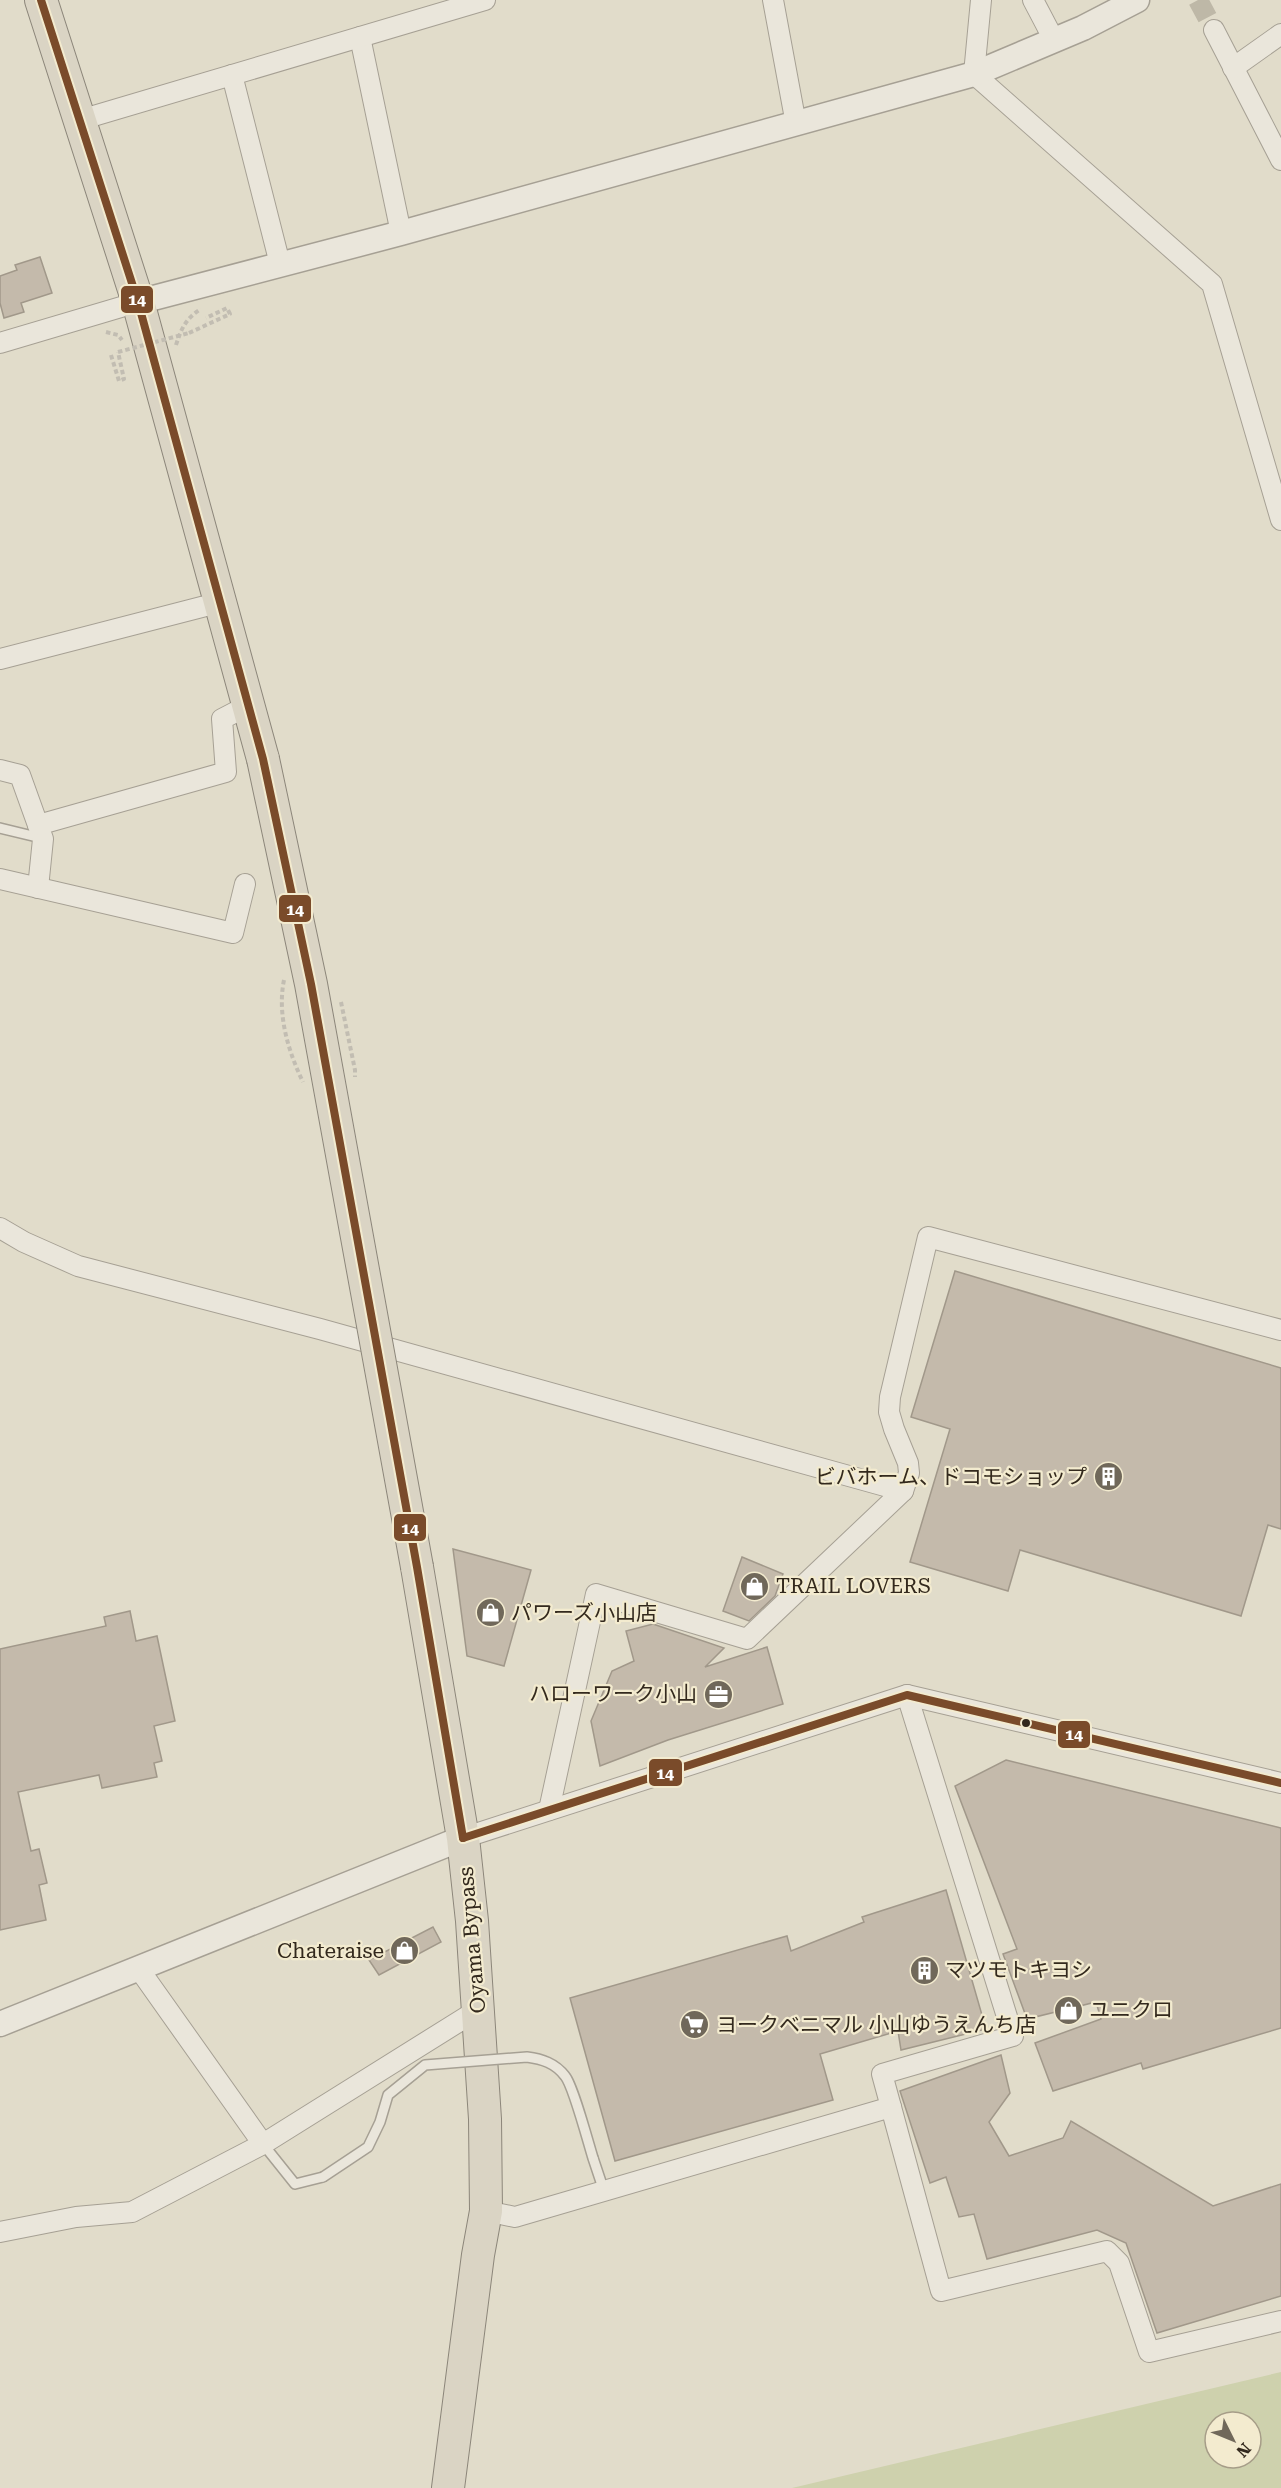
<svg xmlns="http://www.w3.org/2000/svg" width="1281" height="2488" viewBox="0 0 1281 2488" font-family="'Roboto Serif','Noto Sans JP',serif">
<rect width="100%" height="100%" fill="#e1dcca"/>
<!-- green -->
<path fill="#ced1ad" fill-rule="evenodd" d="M1281 2372V2488H792ZM1215 2422H1251V2458H1215Z"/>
<!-- building -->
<g fill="#c4baab" stroke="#a1988a" stroke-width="1.5">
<polygon points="40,257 52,293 21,303 24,312 4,318 0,303 0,276 17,270 15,265"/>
<polygon points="955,1271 1281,1368 1281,1529 1268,1525 1241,1616 1020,1550 1008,1591 910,1562 950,1429 911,1417"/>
<polygon points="453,1549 531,1570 504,1666 467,1656"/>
<polygon points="742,1557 783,1574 775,1596 749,1621 723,1611"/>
<polygon points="130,1611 136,1641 157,1636 175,1721 154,1726 162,1761 154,1763 157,1777 102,1788 99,1775 18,1792 31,1851 39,1849 47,1883 39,1885 46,1920 0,1930 0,1649 106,1626 104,1617"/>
<polygon points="653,1624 724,1648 705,1667 767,1647 783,1704 668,1740 600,1766 591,1721 612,1671 634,1661 626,1631"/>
<polygon points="1006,1760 1281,1828 1281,2028 1143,2069 1141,2063 1053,2091 1035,2043 1101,2019 1096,2002 1027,2019 1003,1954 1017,1949 955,1786"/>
<polygon points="946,1890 986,2029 901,2050 898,2031 820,2054 833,2100 615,2161 570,1998 787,1936 791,1951 864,1922 862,1917"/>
<polygon points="433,1927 441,1942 379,1975 369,1960"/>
<polygon points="1001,2055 1010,2093 989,2122 1009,2156 1063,2138 1071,2121 1213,2206 1281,2184 1281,2296 1157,2333 1126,2243 1097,2230 987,2259 974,2214 959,2217 946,2177 930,2183 900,2091"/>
</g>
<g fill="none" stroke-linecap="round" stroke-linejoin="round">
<!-- minor-tunnel -->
<polyline stroke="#beb8a7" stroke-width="20" stroke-dasharray="20 10" stroke-linecap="butt" points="1198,0 1214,30"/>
<defs>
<g id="service">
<polyline points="0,828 41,838"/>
<polyline points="263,2144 295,2184 323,2177"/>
<polyline points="593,2158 604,2191"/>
</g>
<g id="minor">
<polyline points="773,0 796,124"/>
<polyline points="981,0 974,74 1212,284 1281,520"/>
<polyline points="1033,0 1054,40"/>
<polyline points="1214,30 1281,160"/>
<polyline points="360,37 401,233"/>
<polyline points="1233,68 1281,34"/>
<polyline points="232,75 280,264"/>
<polyline points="80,120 485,0"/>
<polyline points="0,343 138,302"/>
<polyline points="0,659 221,602"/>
<polyline points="0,770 20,775 43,839 38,888"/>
<polyline points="38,825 226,772 222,719 249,705"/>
<polyline points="0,879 233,933 245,884"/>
<polyline points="0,1228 24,1242 78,1266 320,1329 903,1491"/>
<polyline points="907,1695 1013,2036 882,2074 941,2291 1107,2251 1119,2263 1149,2352 1281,2321"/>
<polyline points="549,1810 596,1594 747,1639 903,1491 909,1473 908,1463 894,1429 889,1412 890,1397 928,1237 1281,1330"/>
<polyline points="463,1838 907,1695 1281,1783"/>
<polyline points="139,1969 263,2144"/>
<polyline points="486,2211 515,2217 891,2107"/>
<polyline points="0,2232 76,2217 132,2212 263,2144 479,2009"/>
</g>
<g id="tertiary">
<polyline points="138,302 401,233 974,74 1083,28 1137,0"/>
<polyline points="0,2024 463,1838"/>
</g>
<g id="trunk">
<polyline points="41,0 138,302 263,759"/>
<polyline points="417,1567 463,1838 472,1921 485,2119 486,2211 478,2255 448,2488"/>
</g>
</defs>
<!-- service casing -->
<use href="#service" stroke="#a6a094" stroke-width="12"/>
<!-- minor casing -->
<use href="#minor" stroke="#a6a094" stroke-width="22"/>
<!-- tertiary casing -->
<use href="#tertiary" stroke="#a6a094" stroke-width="27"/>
<!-- trunk casing -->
<use href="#trunk" stroke="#8c867a" stroke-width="34"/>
<!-- path -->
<g stroke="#c2bdb2" stroke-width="4" stroke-dasharray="4.5 3" stroke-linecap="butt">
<polyline points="106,332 118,335 122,340"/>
<polyline points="189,333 230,314 227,308 206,318"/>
<path d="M176 345C181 329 186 318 201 309"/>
<polyline points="111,355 119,381 124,379 118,352"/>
</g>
<!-- service -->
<use href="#service" stroke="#eae6db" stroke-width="9"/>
<!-- minor -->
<use href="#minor" stroke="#eae6db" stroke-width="20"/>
<!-- tertiary -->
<use href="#tertiary" stroke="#eae6db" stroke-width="24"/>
<!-- trunk -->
<use href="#trunk" stroke="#dad4c4" stroke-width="32"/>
<defs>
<path id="service-bridge" d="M323 2177 368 2147 380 2122 388 2095 425 2065 527 2057C542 2059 555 2063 565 2076 573 2085 588 2142 593 2158"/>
<polyline id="trunk-bridge" points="263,759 311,984 417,1567"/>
</defs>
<!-- service-bridge casing -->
<use href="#service-bridge" stroke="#a6a094" stroke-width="12" stroke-linecap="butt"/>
<!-- trunk-bridge casing -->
<use href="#trunk-bridge" stroke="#8c867a" stroke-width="34" stroke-linecap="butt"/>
<!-- path-bridge -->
<g stroke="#c2bdb2" stroke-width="4" stroke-dasharray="4.5 3" stroke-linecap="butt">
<polyline points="118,352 189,333"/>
<path d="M284 980C277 1014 288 1051 303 1082"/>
<polyline points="341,1002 355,1070 355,1077"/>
</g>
<!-- service-bridge -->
<use href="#service-bridge" stroke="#eae6db" stroke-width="9"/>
<!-- trunk-bridge -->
<use href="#trunk-bridge" stroke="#dad4c4" stroke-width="32"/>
<defs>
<g id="bus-1">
<polyline points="41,0 138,302 263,759 311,984 417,1567 463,1838"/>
<polyline points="463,1838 907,1695 1281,1783"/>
</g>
</defs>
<!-- bus-1 casing -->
<use href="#bus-1" stroke="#f3ebcf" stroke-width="12"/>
<!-- bus-1 -->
<use href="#bus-1" stroke="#7a4b2a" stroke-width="8"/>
</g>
<!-- icons -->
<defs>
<symbol id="building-disc" viewBox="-11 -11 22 22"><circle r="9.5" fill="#70685a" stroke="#f3ebcf"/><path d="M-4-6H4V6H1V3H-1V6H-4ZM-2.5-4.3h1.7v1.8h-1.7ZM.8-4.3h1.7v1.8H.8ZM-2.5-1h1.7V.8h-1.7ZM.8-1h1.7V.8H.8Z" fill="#fff"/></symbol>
<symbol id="shop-disc" viewBox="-11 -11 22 22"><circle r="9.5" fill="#70685a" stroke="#f3ebcf"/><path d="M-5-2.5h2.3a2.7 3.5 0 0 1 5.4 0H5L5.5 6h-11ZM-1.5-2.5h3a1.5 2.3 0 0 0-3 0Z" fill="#fff"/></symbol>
<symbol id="office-disc" viewBox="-11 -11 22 22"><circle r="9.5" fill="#70685a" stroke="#f3ebcf"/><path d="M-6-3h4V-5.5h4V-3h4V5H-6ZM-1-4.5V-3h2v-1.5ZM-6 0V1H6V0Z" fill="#fff"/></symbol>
<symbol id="supermarket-disc" viewBox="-11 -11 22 22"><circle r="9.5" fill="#70685a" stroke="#f3ebcf"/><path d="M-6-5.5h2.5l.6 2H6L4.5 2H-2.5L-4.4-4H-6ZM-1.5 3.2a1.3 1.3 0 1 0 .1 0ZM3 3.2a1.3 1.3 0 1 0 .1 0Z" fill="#fff"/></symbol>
</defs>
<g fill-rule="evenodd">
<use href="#building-disc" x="1092" y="1460" width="33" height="33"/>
<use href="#shop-disc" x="738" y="1570" width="33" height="33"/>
<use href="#shop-disc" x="474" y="1596" width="33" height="33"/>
<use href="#office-disc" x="702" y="1678" width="33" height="33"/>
<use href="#shop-disc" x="388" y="1934" width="33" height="33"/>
<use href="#building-disc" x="908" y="1954" width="33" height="33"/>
<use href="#shop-disc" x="1052" y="1994" width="33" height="33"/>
<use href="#supermarket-disc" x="678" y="2008" width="33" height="33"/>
</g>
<!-- markers -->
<circle fill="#33291d" stroke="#f3ebcf" stroke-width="2" cx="1026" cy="1723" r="5"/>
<g text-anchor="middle" stroke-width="4.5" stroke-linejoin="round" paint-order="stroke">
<!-- poi labels -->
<g font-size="21" fill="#33291d" stroke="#f3ebcf" text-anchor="start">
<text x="1087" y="1484" text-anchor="end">ビバホーム、ドコモショップ</text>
<text x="776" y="1593">TRAIL LOVERS</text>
<text x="511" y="1620">パワーズ小山店</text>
<text x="697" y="1701" text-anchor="end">ハローワーク小山</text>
<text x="384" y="1958" text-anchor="end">Chateraise</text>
<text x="945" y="1977">マツモトキヨシ</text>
<text x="1089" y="2017">ユニクロ</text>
<text x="716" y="2032">ヨークベニマル 小山ゆうえんち店</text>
</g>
<!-- street labels -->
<g font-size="21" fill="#33291d" stroke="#f3ebcf">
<text transform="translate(472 1940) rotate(-95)" y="7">Oyama Bypass</text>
</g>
</g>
<g stroke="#f3ebcf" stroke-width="2">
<rect x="120" y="285" width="34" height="29" rx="6" fill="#7a4b2a"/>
<rect x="278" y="894" width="34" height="29" rx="6" fill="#7a4b2a"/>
<rect x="393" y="1513" width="34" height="29" rx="6" fill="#7a4b2a"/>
<rect x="1057" y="1720" width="34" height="29" rx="6" fill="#7a4b2a"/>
<rect x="648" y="1758" width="35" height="29" rx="6" fill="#7a4b2a"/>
</g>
<g font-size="16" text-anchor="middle" font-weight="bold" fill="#fff">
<text x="137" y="305">14</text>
<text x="295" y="915">14</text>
<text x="410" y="1534">14</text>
<text x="1074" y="1740">14</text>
<text x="665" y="1779">14</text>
</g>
<!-- north arrow -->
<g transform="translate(1233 2440) rotate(133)"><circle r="28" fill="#f3ebcf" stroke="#a69d88" stroke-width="1.5"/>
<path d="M0-4.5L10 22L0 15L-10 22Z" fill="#70685a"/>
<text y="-9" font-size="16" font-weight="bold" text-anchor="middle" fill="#33291d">N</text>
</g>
</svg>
